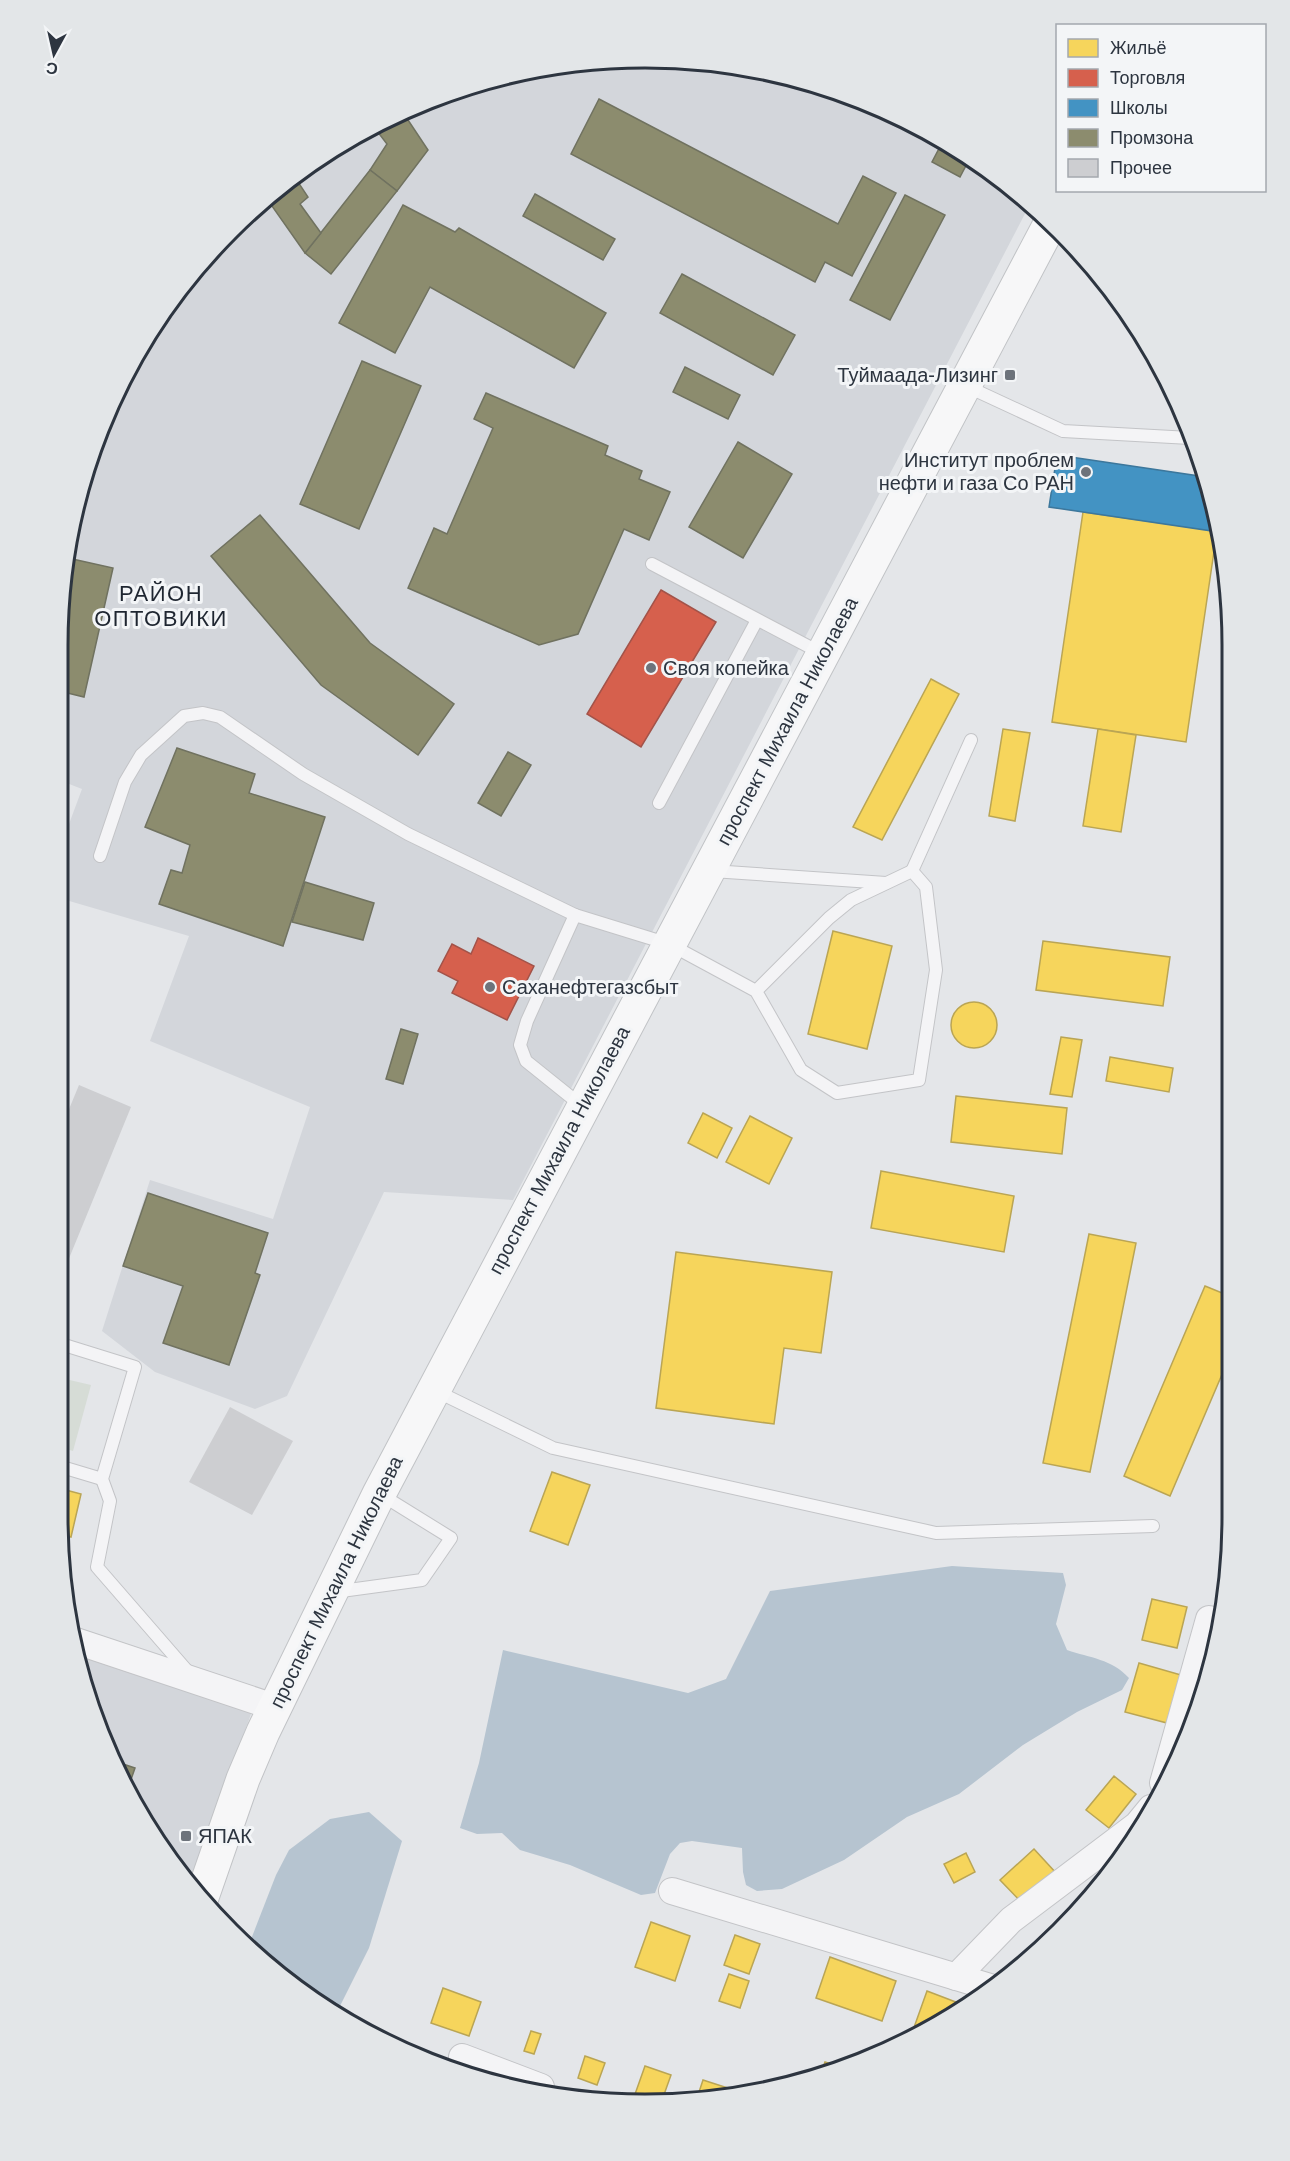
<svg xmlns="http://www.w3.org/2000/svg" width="1290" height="2161" viewBox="0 0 1290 2161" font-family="Helvetica,sans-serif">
<rect width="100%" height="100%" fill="#e4e6e9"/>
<!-- built -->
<g fill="#d3d6db">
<polygon points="645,57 760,68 870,102 972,156 1029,206 513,1200 384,1192 287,1396 255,1409 155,1372 102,1331 150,1180 273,1219 310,1107 150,1041 189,936 59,898 59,851 82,789 59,780 58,606 88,456 156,318 229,229 319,156 420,102 531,68"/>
<polygon points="70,1627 256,1700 189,1886 178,1874 118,1776 88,1705"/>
</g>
<!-- green -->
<polygon fill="#d6dcd6" points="61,1378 91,1385 73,1451 62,1448"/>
<!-- water -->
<g fill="#b6c4d0">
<path d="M952 1566 1063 1573 1066 1585 1056 1624 1067 1650C1090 1658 1112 1659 1129 1678L1122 1690 1077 1712 1023 1745 959 1794 907 1817 844 1860 782 1889 757 1891 746 1885 743 1872 742 1848 692 1841 680 1843 670 1854 655 1893 641 1895 570 1865 520 1850 502 1833 477 1834 460 1828 479 1763 503 1650 688 1693 726 1679 770 1591Z"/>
<polygon points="369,1812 402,1841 369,1948 336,2014 318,2005 248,1947 276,1875 289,1850 330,1819"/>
</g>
<!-- homes -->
<g fill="#f6d55c" stroke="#baa554" stroke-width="1.5">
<polygon points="1083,512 1217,531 1186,742 1052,722"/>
<polygon points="931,679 959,694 882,840 853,827"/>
<polygon points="1003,729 1030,733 1015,821 989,816"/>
<polygon points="1098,729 1136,735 1121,832 1083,826"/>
<polygon points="833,931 892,946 867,1049 808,1034"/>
<polygon points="1043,941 1170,957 1163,1006 1036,990"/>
<polygon points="1229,963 1232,964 1232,1005 1222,1003"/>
<circle cx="974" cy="1025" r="23"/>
<polygon points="1061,1037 1082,1040 1072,1097 1050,1094"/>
<polygon points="1110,1057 1173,1068 1169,1092 1106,1081"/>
<polygon points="956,1096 1067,1108 1062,1154 951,1142"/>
<polygon points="703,1113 732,1128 717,1158 688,1143"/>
<polygon points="750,1116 792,1138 769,1184 726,1162"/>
<polygon points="881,1171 1014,1196 1004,1252 871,1228"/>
<polygon points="1089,1234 1136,1243 1090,1472 1043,1463"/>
<polygon points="676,1252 832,1272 821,1353 784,1348 774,1424 656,1408"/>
<polygon points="1205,1286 1232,1297 1232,1351 1170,1496 1124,1476"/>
<polygon points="552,1472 590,1485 568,1545 530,1531"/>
<polygon points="62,1489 81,1494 71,1537 62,1535"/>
<polygon points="1152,1599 1187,1607 1177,1648 1142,1640"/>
<polygon points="1139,1663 1181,1675 1167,1723 1125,1712"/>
<polygon points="1114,1776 1136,1794 1109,1828 1086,1810"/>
<polygon points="1034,1849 1057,1874 1024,1905 1000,1880"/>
<polygon points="966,1853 975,1872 954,1883 944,1864"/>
<polygon points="651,1922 690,1936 675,1981 635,1967"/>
<polygon points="735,1935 760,1944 749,1974 724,1965"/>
<polygon points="830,1957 896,1981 882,2021 816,1998"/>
<polygon points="729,1974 749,1981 740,2008 719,2001"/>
<polygon points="443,1988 481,2002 469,2036 431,2023"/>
<polygon points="927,1991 961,2004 959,2010 918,2035 912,2033"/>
<polygon points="531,2031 541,2034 534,2054 524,2051"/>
<polygon points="585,2056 605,2063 597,2085 578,2078"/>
<polygon points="825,2062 844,2068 820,2076"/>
<polygon points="645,2066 671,2075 661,2103 652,2103 634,2097"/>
<polygon points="703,2080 737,2091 735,2096 696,2101"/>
</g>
<!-- shops -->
<g fill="#d6604d" stroke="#a35349" stroke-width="1.5">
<polygon points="661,590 716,622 641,747 587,714"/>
<polygon points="478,938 534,966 507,1020 452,993 458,981 438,971 452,944 471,954"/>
</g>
<!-- schools -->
<polygon fill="#4393c3" stroke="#3c779c" stroke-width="1.5" points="1057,455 1206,477 1213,492 1219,532 1049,507"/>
<!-- industry -->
<g fill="#8c8c6e" stroke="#707260" stroke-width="1.5">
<polygon points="599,99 838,224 863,176 896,193 852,276 825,262 815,282 571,154"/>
<polygon points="402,111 428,150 397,191 370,170 387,144 374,127"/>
<polygon points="943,141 971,156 960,177 932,162"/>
<polygon points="370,170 397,191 331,274 305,253"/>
<polygon points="294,176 308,197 300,204 321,233 305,253 267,199"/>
<polygon points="535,194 615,239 603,260 523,216"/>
<polygon points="905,195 945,215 890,320 850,300"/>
<polygon points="403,205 455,232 459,228 606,313 574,368 430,287 395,353 339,323"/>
<polygon points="682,274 795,335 773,375 660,313"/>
<polygon points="362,361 421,386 359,529 300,504"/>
<polygon points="685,367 740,395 728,419 673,392"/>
<polygon points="486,393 608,446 605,455 642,471 639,479 670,492 649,540 624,529 578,634 539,645 408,588 434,528 447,534 493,428 474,419"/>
<polygon points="738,442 792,474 743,558 689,527"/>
<polygon points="260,515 370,643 454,704 418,755 321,685 211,556"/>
<polygon points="68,558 113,568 84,697 59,691 58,606"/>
<polygon points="177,748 255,774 249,793 325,817 283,946 159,904 171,870 182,873 190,845 145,827"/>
<polygon points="508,752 531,765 501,816 478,803"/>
<polygon points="305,882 374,903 363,940 292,922"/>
<polygon points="401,1029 418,1034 403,1084 386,1079"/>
<polygon points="148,1193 268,1233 255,1273 260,1275 229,1365 163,1343 183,1286 123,1266"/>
<polygon points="111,1760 135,1768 127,1791 118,1776"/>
</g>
<!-- building -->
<g fill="#cdced1">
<polygon points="79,1085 131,1107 61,1278 60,1131"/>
<polygon points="230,1407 293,1441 252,1515 189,1482"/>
</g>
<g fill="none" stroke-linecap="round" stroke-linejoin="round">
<defs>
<g id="lane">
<polyline points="966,386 1063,431 1190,438"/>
<polyline points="652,564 821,653"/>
<polyline points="659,803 757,620"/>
<polyline points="100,856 125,782 141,755 184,716 203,713 220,717 303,774 408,834 575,915"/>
<polyline points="712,871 886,883"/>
<polyline points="912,871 971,740"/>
<polyline points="582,1106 526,1061 520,1045 527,1021 575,915 669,944 756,991 829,918 851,900 912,871 926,887 936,970 919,1080 837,1093 801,1070 756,991"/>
<polyline points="61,1344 135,1367 102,1479 110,1501 97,1567 189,1673"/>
<polyline points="434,1390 553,1448 936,1533 1153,1526"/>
<polyline points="62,1467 102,1479"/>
<polyline points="334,1592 422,1580 451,1538 380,1494"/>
</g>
<g id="street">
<polyline points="73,1640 274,1707"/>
<polyline points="1163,1783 1209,1619"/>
<polyline points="672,1891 993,1988"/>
<polyline points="956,1977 1011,1920 1137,1825 1151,1808"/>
<polyline points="462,2057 541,2087"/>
</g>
<polyline id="primary" points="201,1900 243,1779 263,1732 379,1494 1050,224"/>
</defs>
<!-- lane casing -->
<use href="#lane" stroke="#c3c4c7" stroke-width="14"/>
<!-- street casing -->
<use href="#street" stroke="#c3c4c7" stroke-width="28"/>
<!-- primary casing -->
<use href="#primary" stroke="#c1c3c6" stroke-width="35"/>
<!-- lane -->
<use href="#lane" stroke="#f4f4f6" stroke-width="12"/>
<!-- street -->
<use href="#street" stroke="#f4f4f6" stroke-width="26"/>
<!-- primary -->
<use href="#primary" stroke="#f7f7f8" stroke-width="33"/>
</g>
<!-- markers -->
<g fill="#6d737b" stroke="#f3f5f7" stroke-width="2">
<rect x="1004" y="369" width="12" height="12" rx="3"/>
<circle cx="1086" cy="472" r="6"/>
<circle cx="651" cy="668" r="6"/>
<circle cx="490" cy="987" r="6"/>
<rect x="180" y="1830" width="12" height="12" rx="3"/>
</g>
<g text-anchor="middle" stroke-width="6" stroke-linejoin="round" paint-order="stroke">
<!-- poi labels -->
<g font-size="20" fill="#2d3540" stroke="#f3f5f7" text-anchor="start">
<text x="998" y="382" text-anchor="end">Туймаада-Лизинг</text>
<text x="1074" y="467" text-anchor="end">Институт проблем<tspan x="1074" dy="23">нефти и газа Со РАН</tspan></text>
<text x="663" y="675">Своя копейка</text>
<text x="502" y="994">Саханефтегазсбыт</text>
<text x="198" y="1843">ЯПАК</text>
</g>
<!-- street labels -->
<g font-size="20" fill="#2d3540" stroke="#f3f5f7">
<text transform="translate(787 721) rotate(-62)" y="7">проспект Михаила Николаева</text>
<text transform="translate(559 1150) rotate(-62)" y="7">проспект Михаила Николаева</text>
<text transform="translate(336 1582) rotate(-64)" y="7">проспект Михаила Николаева</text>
</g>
<!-- quarter labels -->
<g font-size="22" letter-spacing="1.5" fill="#1f2631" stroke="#f3f5f7">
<text x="161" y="601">РАЙОН<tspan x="161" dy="25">ОПТОВИКИ</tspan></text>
</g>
</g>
<!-- crop -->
<path d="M0 0H1290V2161H0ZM645 68H645A577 577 0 0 1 1222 645V1517A577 577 0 0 1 645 2094H645A577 577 0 0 1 68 1517V645A577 577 0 0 1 645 68Z" fill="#e3e6e8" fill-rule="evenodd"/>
<path fill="none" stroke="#2d3540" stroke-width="3" d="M645 68H645A577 577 0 0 1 1222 645V1517A577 577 0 0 1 645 2094H645A577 577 0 0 1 68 1517V645A577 577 0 0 1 645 68Z"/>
<!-- legend -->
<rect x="1056" y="24" width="210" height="168" fill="#f3f5f7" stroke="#a4a8ae" stroke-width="1.5"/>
<rect x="1068" y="39" width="30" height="18" fill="#f6d55c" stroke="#a4a8ae" stroke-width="1.5"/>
<text x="1110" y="54" font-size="18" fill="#2d3540">Жильё</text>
<rect x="1068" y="69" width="30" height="18" fill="#d6604d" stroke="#a4a8ae" stroke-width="1.5"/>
<text x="1110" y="84" font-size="18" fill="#2d3540">Торговля</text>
<rect x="1068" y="99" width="30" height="18" fill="#4393c3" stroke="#a4a8ae" stroke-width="1.5"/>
<text x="1110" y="114" font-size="18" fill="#2d3540">Школы</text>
<rect x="1068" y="129" width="30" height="18" fill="#8c8c6e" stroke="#a4a8ae" stroke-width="1.5"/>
<text x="1110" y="144" font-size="18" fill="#2d3540">Промзона</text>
<rect x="1068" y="159" width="30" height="18" fill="#cdced1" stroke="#a4a8ae" stroke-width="1.5"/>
<text x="1110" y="174" font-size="18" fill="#2d3540">Прочее</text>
<!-- north arrow -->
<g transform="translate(54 54) rotate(188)" stroke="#f3f5f7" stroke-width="4.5" paint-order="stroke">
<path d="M0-4.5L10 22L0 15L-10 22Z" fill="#2d3540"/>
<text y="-9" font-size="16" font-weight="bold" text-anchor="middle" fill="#2d3540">С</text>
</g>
</svg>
